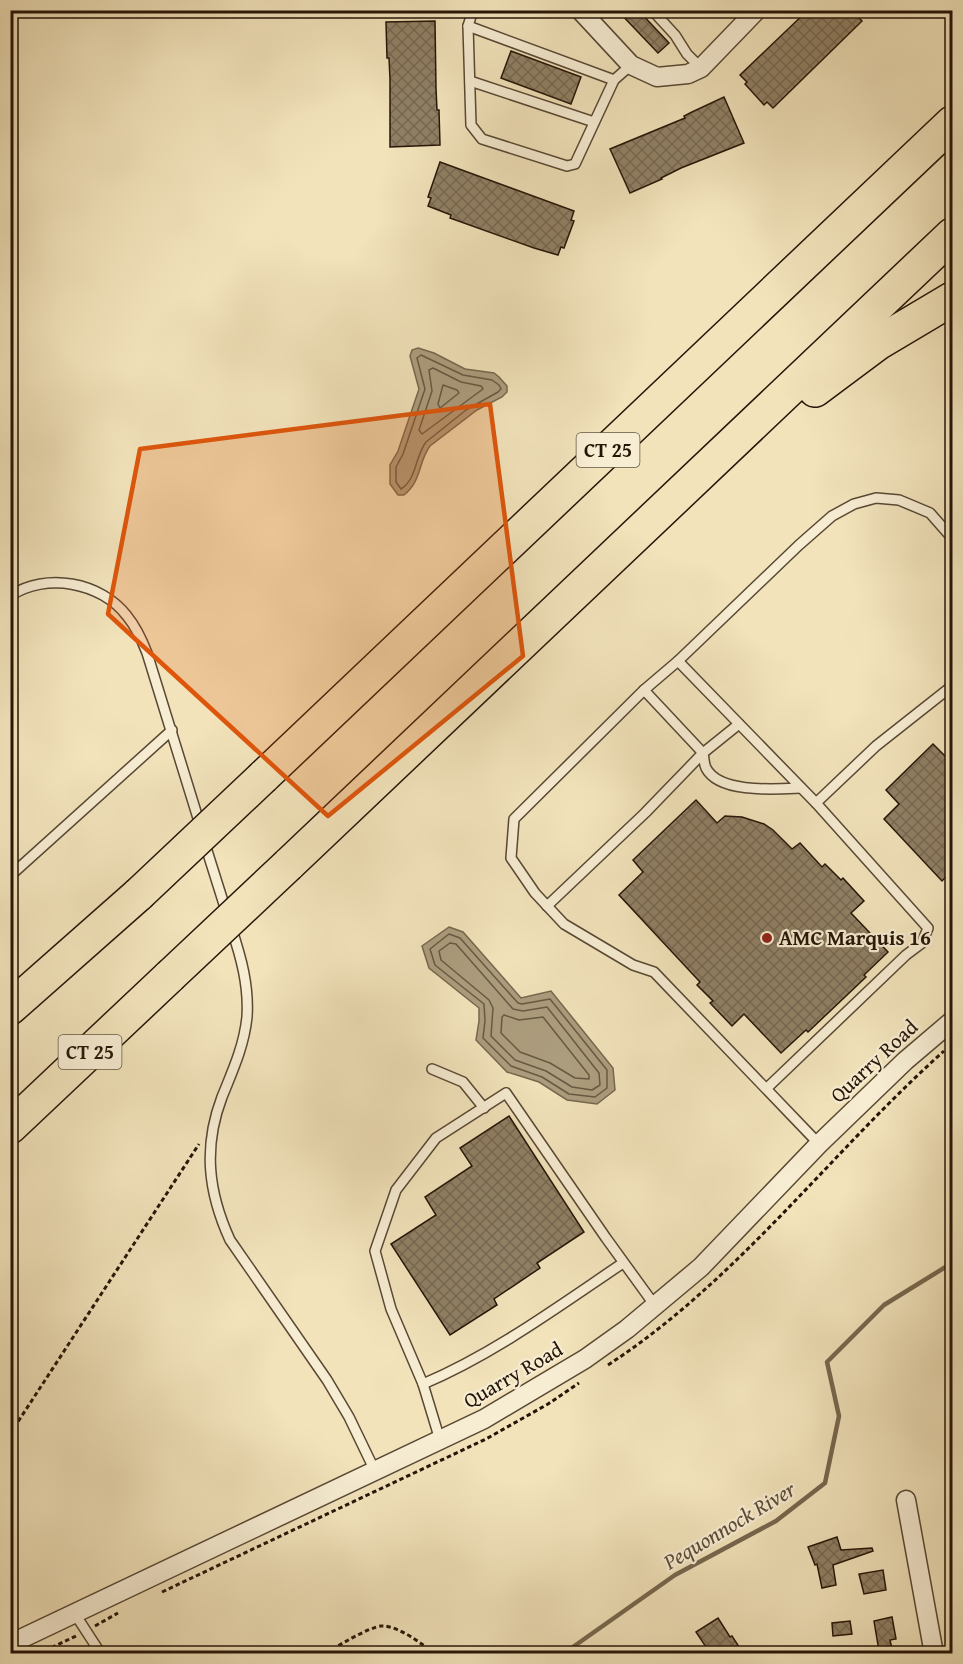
<svg xmlns="http://www.w3.org/2000/svg" width="963" height="1664" viewBox="0 0 963 1664" font-family="'Gentium Book Plus',serif">
<defs>
<pattern id="building-cross-hatch" width="8" height="8" patternUnits="userSpaceOnUse" patternTransform="scale(1.5)"><rect width="8" height="8" fill="#908065"/><path d="M0 0l8 8M0 8l8-8" fill="none" stroke="#756851"/></pattern>
</defs>
<rect width="100%" height="100%" fill="#f2e3bb"/>
<filter id="stains"><feTurbulence type="fractalNoise" baseFrequency=".00333" numOctaves="4"/><feColorMatrix values="0 0 0 0 .2 0 0 0 0 .09 0 0 0 0 .02 0 0 0 .5 -.17"/></filter>
<radialGradient id="worn" r=".72"><stop offset=".6" stop-color="#630" stop-opacity="0"/><stop offset="1" stop-color="#630" stop-opacity=".3"/></radialGradient>
<!-- water -->
<g fill="#ac9d7e" stroke="#76674e" stroke-width="1.5">
<path d="M418 348 434 353 465 369 494 373 499 377 507 386V392L502 397 477 410 430 446C418 462 422 481 404 495H398L390 484V465L398 451 419 389 410 356 412 350Z"/>
<polygon points="449,927 463,932 521,998 551,991 613,1068 615,1090 597,1104 567,1100 539,1082 507,1072 476,1040 479,1021 479,1008 429,968 422,946"/>
</g>
<g fill="none" stroke-linecap="round" stroke-linejoin="round">
<!-- shore -->
<g stroke="#685942" stroke-width="1.5">
<path d="M421 355 463 375 492 380 499 385 501 389 498 392 466 410 426 442C415 456 417 479 401 489L396 482V467L403 454 425 389 417 358Z"/>
<polygon points="433,368 461,382 481,386 483,389 422,434 419,430 432,391 429,370"/>
<polygon points="443,385 457,390 459,393 440,408 438,404"/>
<polygon points="449,934 460,938 518,1003 522,1004 550,999 607,1070 607,1088 595,1097 569,1094 542,1077 511,1066 483,1038 485,1021 484,1004 435,965 430,949"/>
<polygon points="450,943 456,944 513,1009 523,1011 547,1007 599,1073 600,1085 592,1090 572,1087 546,1071 515,1060 491,1036 493,1008 489,1000 441,960 439,951"/>
<polygon points="504,1015 519,1020 543,1017 589,1075 589,1079 575,1078 550,1063 520,1052 501,1033 502,1017"/>
</g>
<!-- stream -->
<polyline stroke="#76674e" stroke-width="4.5" points="563,1654 675,1575 776,1521 825,1483 839,1416 827,1362 884,1305 952,1263"/>
</g>
<!-- building -->
<g fill="url(#building-cross-hatch)" stroke="#251507" stroke-width="1.5">
<polygon points="617,10 638,10 669,43 658,53"/>
<polygon points="808,10 852,10 862,21 773,108 767,102 764,105 745,84 747,82 740,75"/>
<polygon points="435,21 436,88 437,110 439,110 440,145 390,147 390,79 389,58 387,58 386,22"/>
<polygon points="511,51 581,77 571,104 501,78"/>
<polygon points="724,97 744,143 681,168 661,178 662,179 630,193 610,149 685,118 684,116 692,112"/>
<polygon points="440,162 574,211 571,220 574,221 564,248 561,247 558,255 534,248 450,218 451,215 428,206 431,198 428,197"/>
<polygon points="933,744 947,758 952,753 952,871 942,881 884,819 899,804 886,790"/>
<polygon points="696,800 717,823 725,816 742,817 764,824 773,830 792,849 800,843 822,867 825,864 841,880 843,878 864,901 851,913 888,952 864,975 866,977 808,1032 806,1030 781,1053 744,1014 732,1026 710,1003 713,1001 697,985 700,982 619,895 643,872 633,860"/>
<polygon points="509,1116 584,1232 537,1263 540,1268 494,1299 497,1305 450,1335 391,1244 436,1215 425,1197 472,1166 460,1148"/>
<polygon points="837,1537 841,1550 872,1548 873,1551 833,1565 836,1585 822,1588 817,1564 815,1565 808,1547"/>
<polygon points="883,1570 886,1590 864,1594 859,1574"/>
<polygon points="892,1617 896,1639 890,1640 892,1649 879,1651 874,1621"/>
<polygon points="718,1618 730,1637 732,1636 743,1653 710,1653 696,1632"/>
<polygon points="850,1621 852,1634 833,1636 832,1623"/>
</g>
<g fill="none" stroke-linecap="round" stroke-linejoin="round">
<defs>
<g id="service">
<polyline points="473,10 468,26 471,125 482,139 567,166 575,164 614,80 631,65"/>
<polyline points="652,10 675,35 687,54 701,68"/>
<polyline points="468,26 614,80"/>
<polyline points="470,81 594,122"/>
<path d="M10 596C46 572 101 582 127 616 136 627 142 640 147 653L201 828"/>
<polyline points="678,661 816,803 928,928 922,943 906,955 767,1088"/>
<path d="M644 690 703 753C704 758 704 764 706 768 719 794 777 789 801 788"/>
<polyline points="816,803 876,746 952,686"/>
<polyline points="204,841 227,914"/>
<polyline points="10,876 172,730"/>
<polyline points="547,906 645,813 703,753 739,724"/>
<path d="M231 927C241 957 249 985 247 1017 244 1046 233 1070 222 1097 203 1147 208 1192 230 1240L327 1380 349 1417 375 1471"/>
<polyline points="432,1069 463,1082 484,1108"/>
<polyline points="819,1144 654,972 633,965 564,924 535,893 511,858 514,819 644,690 678,661 799,545 832,516 854,504 876,498 899,500 930,513 952,538"/>
<path d="M423 1384C494 1354 559 1306 623 1263"/>
<polyline points="440,1440 423,1384 391,1309 375,1251 396,1190 436,1138 506,1093 606,1238 656,1307"/>
<polyline points="75,1614 101,1654"/>
</g>
<g id="minor">
<polyline points="580,10 631,65 657,77 688,74 701,68 757,10"/>
<polyline points="906,1500 934,1654"/>
<polyline points="10,1644 484,1419 585,1359 627,1329 701,1267 819,1144 905,1061 952,1021"/>
</g>
<g id="motorway">
<polyline points="815,390 878,343 952,299"/>
<polyline points="263,777 952,123"/>
<polyline points="288,865 952,235"/>
<polyline points="10,1008 139,894"/>
<polyline points="10,1127 170,976"/>
</g>
</defs>
<!-- service casing -->
<use href="#service" stroke="#584834" stroke-width="12"/>
<!-- minor casing -->
<use href="#minor" stroke="#584834" stroke-width="21"/>
<!-- motorway casing -->
<use href="#motorway" stroke="#251507" stroke-width="36"/>
<!-- path -->
<g stroke="#251507" stroke-width="3" stroke-dasharray="4.5 3" stroke-linecap="butt">
<path d="M608 1365C737 1281 830 1153 944 1051"/>
<polyline points="10,1434 199,1144"/>
<polyline points="162,1592 486,1439 548,1404 579,1383"/>
<polyline points="95,1626 118,1613"/>
<polyline points="38,1654 76,1636"/>
<path d="M326 1654C336 1646 370 1627 381 1626 398 1625 422 1644 435 1654"/>
</g>
<!-- service -->
<use href="#service" stroke="#f7edd3" stroke-width="9"/>
<!-- minor -->
<use href="#minor" stroke="#f7edd3" stroke-width="18"/>
<!-- motorway -->
<use href="#motorway" stroke="#f2e3bb" stroke-width="33"/>
<defs>
<g id="motorway-bridge">
<polyline points="139,894 263,777"/>
<polyline points="170,976 288,865"/>
</g>
</defs>
<!-- motorway-bridge casing -->
<use href="#motorway-bridge" stroke="#251507" stroke-width="36" stroke-linecap="butt"/>
<!-- motorway-bridge -->
<use href="#motorway-bridge" stroke="#f2e3bb" stroke-width="33"/>
</g>
<!-- marked area -->
<path fill="#de560c" fill-opacity="0.2" stroke="#de560c" stroke-width="4.5" stroke-linejoin="round" d="M490 404 523 656 328 816 108 614 140 449Z"/>
<!-- markers -->
<circle fill="#8f2418" stroke="#f7edd3" stroke-width="2" cx="767" cy="938" r="6"/>
<g text-anchor="middle" stroke-width="4.5" stroke-linejoin="round" paint-order="stroke">
<!-- shield labels -->
<g fill="#f7edd3" stroke="#645644" stroke-width="1.5">
<rect x="576.5" y="433" width="63" height="34" rx="4.5"/>
<rect x="58.5" y="1035" width="63" height="34" rx="4.5"/>
</g>
<g font-size="20" font-weight="bold" fill="#251507">
<text x="608" y="457">CT 25</text>
<text x="90" y="1059">CT 25</text>
</g>
<!-- poi labels -->
<g font-size="21" font-weight="bold" fill="#251507" stroke="#f7edd3" text-anchor="start">
<text x="779" y="945">AMC Marquis 16</text>
</g>
<!-- street labels -->
<g font-size="21" fill="#251507" stroke="#f7edd3">
<text transform="translate(874 1061) rotate(-43)" y="7">Quarry Road</text>
<text transform="translate(513 1375) rotate(-30)" y="7">Quarry Road</text>
</g>
<!-- water labels -->
<g font-size="22" font-style="italic" fill="#5b4b37" stroke="#f7edd3">
<text transform="translate(729 1525) rotate(-31)" y="8">Pequonnock River</text>
</g>
</g>
<!-- margin -->
<rect width="963" height="1664" fill="none" stroke="#f2e3bb" stroke-width="36"/>
<rect x="12" y="12" width="939" height="1640" fill="none" stroke="#251507" stroke-width="3"/>
<rect x="18" y="18" width="927" height="1628" fill="none" stroke="#251507" stroke-width="1.5"/>
<rect width="100%" height="100%" filter="url(#stains)"/>
<rect width="100%" height="100%" fill="url(#worn)"/>
</svg>
